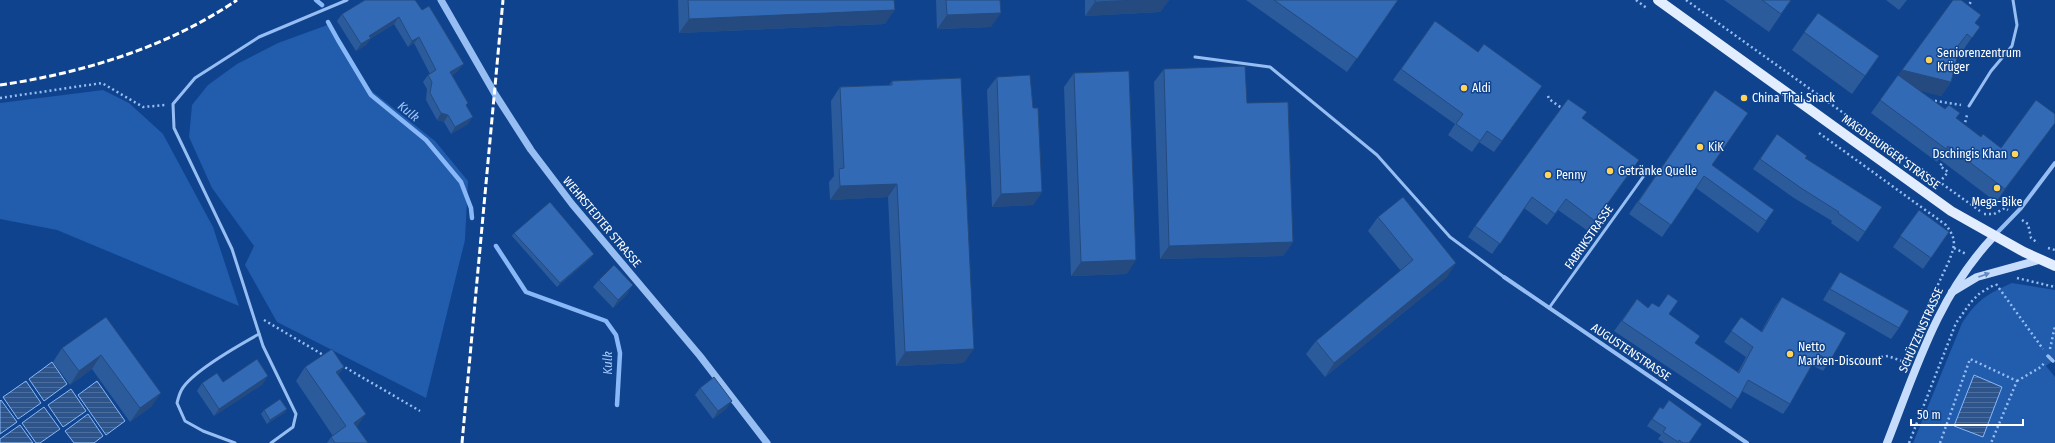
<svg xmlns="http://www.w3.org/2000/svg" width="2055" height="443" viewBox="0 0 2055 443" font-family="'Fira Sans Condensed',sans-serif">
<defs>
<pattern id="water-rules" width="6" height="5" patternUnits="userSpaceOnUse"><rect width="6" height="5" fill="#2e548c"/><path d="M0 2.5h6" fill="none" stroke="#4d6e9d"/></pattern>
</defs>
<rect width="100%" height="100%" fill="#0f438d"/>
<!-- green -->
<g fill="#215cad">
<polygon points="330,24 368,88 435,141 468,181 465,240 426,398 277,322 245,265 254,246 212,188 189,137 192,105 208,85 237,64 278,43"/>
<polygon points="103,90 129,103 163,134 213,227 239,306 57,230 0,219 0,103"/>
<path d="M2012 283 2055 290V359L2046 366 2055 377V443H1913L1962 323C1977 300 1987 294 2012 283Z"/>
</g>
<!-- water -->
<g fill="url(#water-rules)" stroke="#88b8f7">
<polygon points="52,362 67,384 44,401 29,379"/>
<polygon points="1974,375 2002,387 1983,437 1954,426"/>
<polygon points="26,381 41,403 18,419 3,397"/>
<polygon points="97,381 125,421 106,435 78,395"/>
<polygon points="71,389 86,411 63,427 48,405"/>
<polygon points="1,400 17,422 0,434 0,401"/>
<polygon points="44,407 60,429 40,443 36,443 22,423"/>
<polygon points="88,414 103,436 94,443 74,443 65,431"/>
<polygon points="20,425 33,443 0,443 0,439"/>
</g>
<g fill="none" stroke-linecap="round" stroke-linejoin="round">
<!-- stream -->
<g stroke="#88b8f7" stroke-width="4.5">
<polyline points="316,0 322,5"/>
<polyline points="328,22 338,40 371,95 426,140 461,182 471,208 472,218"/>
<polyline points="496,246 526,292 606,321 616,335 620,353 617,405"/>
</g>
<!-- path -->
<g stroke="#97bef3" stroke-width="2.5" stroke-dasharray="2 3" stroke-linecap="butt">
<polyline points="1636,0 1648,9"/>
<polyline points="1686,0 1980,211"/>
<polyline points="1967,8 1972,0"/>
<polyline points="1548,96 1549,99 1563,109"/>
<polyline points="0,98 102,83 143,107 165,105"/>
<polyline points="1930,100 1961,105"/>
<polyline points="1964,127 1967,115"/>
<path d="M1819 133 1946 225C1957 240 1955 245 1949 261L1908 349"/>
<polyline points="1939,183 1948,172 1940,166 1944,160"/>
<polyline points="1984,214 1994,214 2005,208 2008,210"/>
<polyline points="2022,220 2028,224 2031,238 2038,243"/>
<polyline points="1954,248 1966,254"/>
<polyline points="2048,248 2055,250"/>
<polyline points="2017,278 2055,287"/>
<polyline points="1996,284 2043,349"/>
<polyline points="264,320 325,356"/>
<polyline points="2050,349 2055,326"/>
<polyline points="1881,357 1888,356 1907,363"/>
<polyline points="341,365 420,411"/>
<polyline points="2017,381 2041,367 2044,363"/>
<polyline points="1909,443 1956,323 1971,302 1980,293 1994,285"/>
<polyline points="1940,443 1970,359 2017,381 1991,443"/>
</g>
<!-- service -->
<g stroke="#97bef3" stroke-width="3">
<polyline points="1195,57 1270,67 1377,155 1450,237 1504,277"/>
<polyline points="1969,106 1991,71 2012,46 2017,25 2013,0"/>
<polyline points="1549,308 1643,177"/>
<path d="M235 443 203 431 185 421 177 403C178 399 179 395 181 391 189 373 241 344 259 334"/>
<polyline points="271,443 293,427 296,414 263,346 232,249 174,128 173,104 195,78 259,37 347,0"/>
</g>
<!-- pedestrian -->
<polyline stroke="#97bef3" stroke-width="3.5" points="2048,356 2053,361"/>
<!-- minor -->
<g stroke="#97bef3" stroke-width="4">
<polyline points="1995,235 2021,208 2055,163"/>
<polyline points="1504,277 1747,443"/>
</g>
<!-- tertiary -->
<polyline stroke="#97bef3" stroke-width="7" points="441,0 495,94 531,150 572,204 700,356 767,443"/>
<!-- secondary -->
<g stroke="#c6dcfd" stroke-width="8">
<polyline points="1952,292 1977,277 2039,260"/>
<path d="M1887 443C1916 369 1938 295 1994 236"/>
</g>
<!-- primary -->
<polyline stroke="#e2edff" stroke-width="10" points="1658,0 1951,211 2024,252 2055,266"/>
<!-- rail -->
<g stroke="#fff" stroke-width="3" stroke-dasharray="7 3" stroke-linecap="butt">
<path d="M0 85C83 73 168 47 237 0"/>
<polyline points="462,443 503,0"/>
</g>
</g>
<!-- wall -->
<g fill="#2c5b9c">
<polygon points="415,0 459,70 452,75 468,103 466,106 468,124 451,134 444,122 437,120 426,100 427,89 423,82 428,75 430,74 414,43 408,47 394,24 370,39 366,45 356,51 337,21 342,14"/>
<polygon points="678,0 894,0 885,24 679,33"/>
<polygon points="936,0 1000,0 991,27 937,29"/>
<polygon points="1085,0 1169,0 1160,12 1085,16"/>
<polygon points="1246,0 1398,0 1347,72"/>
<polygon points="1724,0 1791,0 1769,32"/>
<polygon points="1886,0 1907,0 1899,10"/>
<polygon points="1818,13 1879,56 1852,94 1792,50"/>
<polygon points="1435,21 1478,52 1542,86 1494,152 1479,142 1472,152 1448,135 1455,124 1393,80"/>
<polygon points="1975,23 1980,27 1970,40 1962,52 1957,48 1952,54 1951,82 1941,96 1919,90 1956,118 1981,137 2001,148 2050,130 1996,202 1939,159 1937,162 1871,113 1902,70"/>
<polygon points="1164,69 1247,103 1293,242 1283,256 1160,259 1154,82"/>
<polygon points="1074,73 1127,274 1071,276 1064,87"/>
<polygon points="997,77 1033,108 1042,192 1033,205 992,207 987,90"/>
<polygon points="892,81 964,363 896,366 888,197 830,200 829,182 834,176 831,101 840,87 889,85"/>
<polygon points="1715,90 1712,165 1774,210 1758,233 1696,188 1662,237 1629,214"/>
<polygon points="1582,118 1639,160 1588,231 1558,210 1547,225 1524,208 1492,254 1468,237 1475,226"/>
<polygon points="1777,134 1805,158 1882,207 1858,242 1831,223 1832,221 1794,198 1753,169"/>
<polygon points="1919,210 1949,232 1923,269 1893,247"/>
<polygon points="1378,217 1447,277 1325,377 1306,354 1316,341 1401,271 1368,231"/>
<polygon points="514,233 591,258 557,287 512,236"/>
<polygon points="1840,272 1899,328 1891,339 1823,300 1833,283"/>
<polygon points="599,280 628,293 613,308 593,287"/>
<polygon points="1782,297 1830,361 1823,371 1812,365 1790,404 1783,414 1742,391 1731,409 1614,331 1637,299 1648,308 1659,307 1669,314 1695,343 1738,372 1746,357 1724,342 1741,317 1761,332 1775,307"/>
<polygon points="106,317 152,406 130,422 92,369 70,385 53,362 62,348"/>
<polygon points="305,367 344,367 338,375 357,427 368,443 327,443 331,437 333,436 296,381"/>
<polygon points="223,382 263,384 214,416 197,391 202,383"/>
<polygon points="700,388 727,408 713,419 695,395"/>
<polygon points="1660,407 1689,443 1664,443 1658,439 1661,435 1647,426"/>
<polygon points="287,409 284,413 267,424 261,414 264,410"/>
</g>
<!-- shaded-wall -->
<g fill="#244a7f">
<polygon points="1138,0 1169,0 1160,12 1085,16 1095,2"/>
<polygon points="895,10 885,24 679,33 689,19"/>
<polygon points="1001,13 991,27 937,29 947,15"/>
<polygon points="399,17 394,24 370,39 366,45 356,51 361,44 369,36"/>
<polygon points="419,37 414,43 408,47 412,41"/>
<polygon points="464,64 459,70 446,78 450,72"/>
<polygon points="1902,70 1951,82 1941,96 1892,84"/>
<polygon points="441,113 448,115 444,122 437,120"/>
<polygon points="473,117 468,124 451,134 455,127"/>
<polygon points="2055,123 2050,130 1996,202 2005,189"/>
<polygon points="897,184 888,197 830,200 840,186"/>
<polygon points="1042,192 1033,205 992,207 1001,194"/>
<polygon points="1293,242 1283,256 1160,259 1169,246"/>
<polygon points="594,254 591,258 557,287 560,283"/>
<polygon points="1136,260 1127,274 1071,276 1081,262"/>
<polygon points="1456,263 1447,277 1325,377 1334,363"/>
<polygon points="633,285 628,293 613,308 618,300"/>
<polygon points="974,349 964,363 896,366 905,352"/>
<polygon points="101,355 92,369 70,385 79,371"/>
<polygon points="344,367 334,381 336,372"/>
<polygon points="268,376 263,384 214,416 219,409"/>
<polygon points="161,393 152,406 130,422 140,408"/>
<polygon points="732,401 727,408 713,419 718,411"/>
<polygon points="287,409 284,413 267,424 270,420"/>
<polygon points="366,414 356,428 354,423"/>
</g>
<!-- building -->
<g fill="#336ab5" stroke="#244a7f">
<polygon points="365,0 415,0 422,10 429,6 464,64 450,72 468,103 466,105 473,117 455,127 448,115 441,113 430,93 432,82 428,75 436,70 419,37 412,41 399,17 369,36 371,38 361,44 342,14"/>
<polygon points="688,0 894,0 895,10 689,19"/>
<polygon points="946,0 1000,0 1001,13 947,15"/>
<polygon points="1095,0 1138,0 1095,2"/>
<polygon points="1274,0 1398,0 1357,59"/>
<polygon points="1762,0 1791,0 1781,14"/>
<polygon points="1953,0 1961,0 1981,15 1975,23 1980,27 1972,38 1967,34 1952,54 1957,58 1951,82 1902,70"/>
<polygon points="1818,13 1879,56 1865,76 1804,32"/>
<polygon points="1435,21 1478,52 1484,44 1542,86 1502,141 1487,131 1480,141 1456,124 1463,114 1401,69"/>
<polygon points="1245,66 1247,103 1288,102 1293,242 1169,246 1164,69"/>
<polygon points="1129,71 1136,260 1081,262 1074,73"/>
<polygon points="1030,75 1033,108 1038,108 1042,192 1001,194 997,77"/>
<polygon points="1898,75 1945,109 1949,105 1960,113 1956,118 1981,137 1983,134 2001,148 2036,100 2055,114 2055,123 2005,189 1948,146 1946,149 1880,100"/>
<polygon points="961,78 974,349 905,352 897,184 840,186 839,169 844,168 840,87 892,85 892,81"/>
<polygon points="1715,90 1748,113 1712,165 1774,210 1766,221 1704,176 1671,225 1638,202"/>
<polygon points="1568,99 1587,112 1582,118 1639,160 1595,221 1566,199 1555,214 1532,197 1500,244 1475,226"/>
<polygon points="1777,134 1807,156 1805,158 1882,207 1865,232 1838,213 1839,212 1801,188 1760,159"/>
<polygon points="1403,197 1456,263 1334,363 1316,341 1413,260 1378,217"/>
<polygon points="550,202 594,254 560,283 514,233"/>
<polygon points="1919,210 1949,232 1931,258 1900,236"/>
<polygon points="614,265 633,285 618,300 599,280"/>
<polygon points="1840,272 1909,311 1899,328 1830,289"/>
<polygon points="1668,294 1678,301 1669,314 1700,336 1695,343 1739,373 1753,347 1731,331 1741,317 1762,332 1782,297 1846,333 1830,361 1818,354 1790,404 1748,380 1738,399 1622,321 1637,299 1648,308 1652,303 1659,307"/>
<polygon points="106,317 161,393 140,408 101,355 79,371 62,348"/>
<polygon points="332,349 344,367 336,372 366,414 354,423 368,443 335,443 331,437 346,426 305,367"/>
<polygon points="257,359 268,376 219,409 202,383 217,373 223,382"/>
<polygon points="714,377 732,401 718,411 700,388"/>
<polygon points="280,399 287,409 270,420 264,410"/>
<polygon points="1669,400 1702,424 1689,443 1683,443 1679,440 1678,442 1663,432 1666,428 1652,419 1660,407 1663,409"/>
</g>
<!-- one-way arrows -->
<defs><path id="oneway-solid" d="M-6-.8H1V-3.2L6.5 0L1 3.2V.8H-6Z"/></defs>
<use fill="#6188bf" href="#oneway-solid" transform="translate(1984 275) rotate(-20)"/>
<!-- markers -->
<g fill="#ffd458" stroke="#0f438d" stroke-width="1.5">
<circle cx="1929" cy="60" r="4"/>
<circle cx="1464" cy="88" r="4"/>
<circle cx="1744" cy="98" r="4"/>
<circle cx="1700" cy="147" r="4"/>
<circle cx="2015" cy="154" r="4"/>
<circle cx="1610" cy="171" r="4"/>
<circle cx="1548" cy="175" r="4"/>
<circle cx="1997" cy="188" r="4"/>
<circle cx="1790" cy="354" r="4"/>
</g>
<g text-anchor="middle" stroke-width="3" stroke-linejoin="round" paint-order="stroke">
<!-- poi labels -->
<g font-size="12" fill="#fff" stroke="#0f438d" text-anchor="start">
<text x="1937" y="57">Seniorenzentrum<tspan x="1937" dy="14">Krüger</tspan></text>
<text x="1472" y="92">Aldi</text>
<text x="1752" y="102">China Thai Snack</text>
<text x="1708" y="151">KiK</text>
<text x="2007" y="158" text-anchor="end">Dschingis Khan</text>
<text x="1618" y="175">Getränke Quelle</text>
<text x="1556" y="179">Penny</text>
<text x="1997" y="206" text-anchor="middle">Mega-Bike</text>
<text x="1798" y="351">Netto<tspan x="1798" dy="14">Marken-Discount</tspan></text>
</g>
<!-- street labels -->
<g font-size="12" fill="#fff" stroke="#0f438d">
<text transform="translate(1891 152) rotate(36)" y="4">MAGDEBURGER STRASSE</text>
<text transform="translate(602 222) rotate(50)" y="4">WEHRSTEDTER STRASSE</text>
<text transform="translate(1589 237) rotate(-55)" y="4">FABRIKSTRASSE</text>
<text transform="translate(1921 330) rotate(-66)" y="4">SCHÜTZENSTRASSE</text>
<text transform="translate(1631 352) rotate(34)" y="4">AUGUSTENSTRASSE</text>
</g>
<!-- water labels -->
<g font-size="13" font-style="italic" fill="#a2c8fa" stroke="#0f438d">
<text transform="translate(409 111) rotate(39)" y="5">Kulk</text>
<text transform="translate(607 363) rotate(-90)" y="5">Kulk</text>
</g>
</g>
<!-- scale -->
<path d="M1911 419v6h112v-6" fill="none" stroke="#ffffff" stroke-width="2"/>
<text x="1917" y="419" font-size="12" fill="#ffffff" stroke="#0f438d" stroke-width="3" paint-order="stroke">50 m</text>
</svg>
